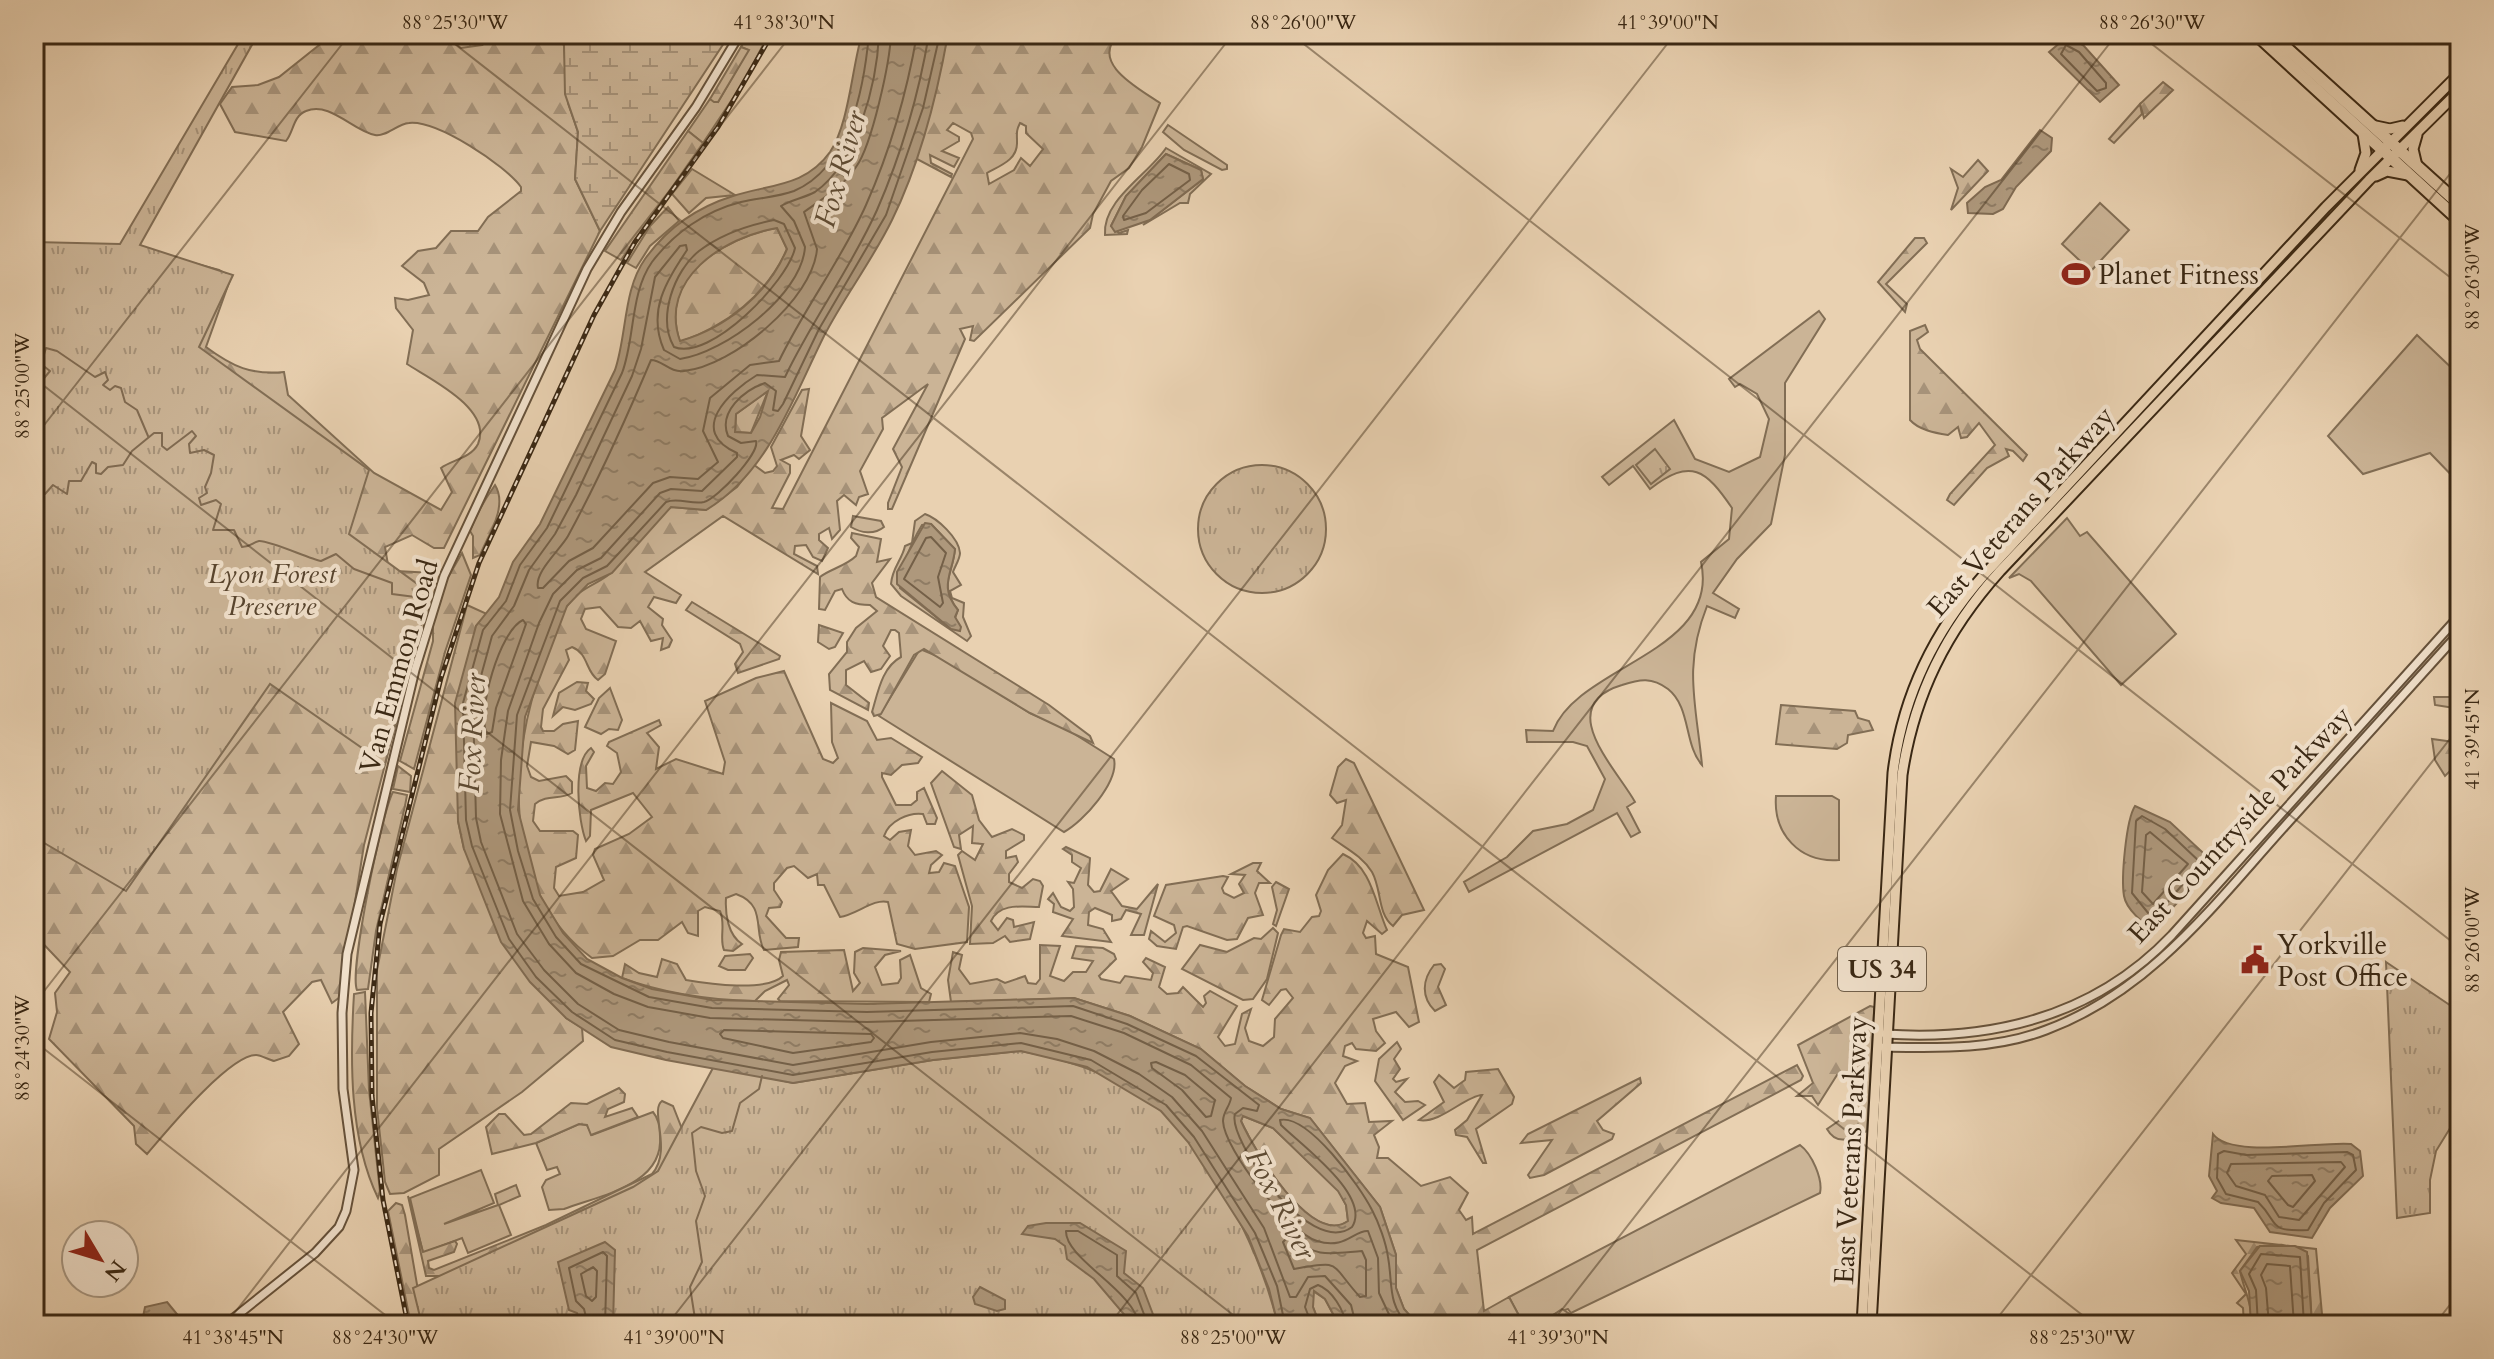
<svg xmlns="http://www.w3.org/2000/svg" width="2494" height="1359" viewBox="0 0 2494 1359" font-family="Cardo,serif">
<defs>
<pattern id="forest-firs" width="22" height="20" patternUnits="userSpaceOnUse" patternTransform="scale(2)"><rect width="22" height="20" fill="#cbb496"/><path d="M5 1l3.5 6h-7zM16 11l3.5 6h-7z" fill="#a69279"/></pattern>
<pattern id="wetland-marsh" width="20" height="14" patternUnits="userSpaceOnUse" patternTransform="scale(2)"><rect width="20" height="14" fill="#cbb496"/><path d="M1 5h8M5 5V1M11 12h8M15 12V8" fill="none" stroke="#a69279"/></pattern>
<pattern id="park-tufts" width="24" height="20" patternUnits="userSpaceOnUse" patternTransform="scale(2)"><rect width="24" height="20" fill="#cbb496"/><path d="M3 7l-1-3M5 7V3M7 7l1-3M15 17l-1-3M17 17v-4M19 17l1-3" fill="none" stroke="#a69279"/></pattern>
<pattern id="water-ripples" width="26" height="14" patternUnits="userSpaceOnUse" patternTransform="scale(2)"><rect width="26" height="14" fill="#ae987c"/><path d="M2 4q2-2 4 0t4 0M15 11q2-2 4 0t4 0" fill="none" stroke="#8f7c64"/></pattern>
</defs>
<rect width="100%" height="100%" fill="#e9d1b1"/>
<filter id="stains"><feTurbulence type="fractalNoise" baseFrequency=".0025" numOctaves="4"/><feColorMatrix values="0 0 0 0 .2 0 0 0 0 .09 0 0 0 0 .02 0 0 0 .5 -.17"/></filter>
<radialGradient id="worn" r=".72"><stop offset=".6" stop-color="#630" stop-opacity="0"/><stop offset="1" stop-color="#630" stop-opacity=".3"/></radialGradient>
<!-- grass -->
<g fill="#cbb496" stroke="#826e55" stroke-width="2" fill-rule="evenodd">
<polygon points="748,34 765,41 745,80 703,143 688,131 710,99 718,102 748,50 741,47"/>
<polygon points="2140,104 2142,114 2114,143 2109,139"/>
<path d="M1166 148 1211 174 1190 194 1188 203H1180L1143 225 1203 179 1201 170 1166 154 1126 196 1111 226 1119 233 1128 230 1127 234 1105 235C1102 200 1149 174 1166 148Z"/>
<polygon points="2100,203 2129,230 2091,271 2062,244"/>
<path d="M1819 311 1825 319 1785 383V455L1771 524 1737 559 1713 593 1739 609 1735 618 1707 606C1683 667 1696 703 1702 765 1684 745 1691 707 1668 689 1652 677 1640 679 1622 685 1552 706 1617 769 1635 802L1627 807 1640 832 1631 837 1617 813 1469 892 1464 882 1507 857 1533 831 1567 824 1593 810 1605 779 1587 746 1573 742H1527L1526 730 1553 731C1578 665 1721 653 1701 562L1729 539 1732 508C1706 470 1691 457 1650 489L1633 466 1609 485 1602 477 1674 420 1695 459 1729 472 1760 457 1769 419 1757 394 1740 384 1735 387 1729 379Z"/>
<polygon points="2417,335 2460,376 2460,484 2430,453 2363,474 2328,436"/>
<path d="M925 514C937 518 959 538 960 553 960 559 955 566 953 572L961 585 950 591 952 598 964 603 963 617 971 636 967 641 901 596 891 584C892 568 902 560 905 546L912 543 915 521ZM931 524 955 549C953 574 938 585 958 610L951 629 900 588C902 566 911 543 922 525Z"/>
<polygon points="2067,518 2080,536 2087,532 2176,634 2121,685 2031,581 2019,574 2009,578"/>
<path d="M920 649 942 658 1030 713 1065 728 1114 759C1119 782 1083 822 1064 832L879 716Z"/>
<path d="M1776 796H1832L1839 800V860C1800 863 1773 834 1776 796Z"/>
<path d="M653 1112C659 1119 660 1127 660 1136 664 1185 601 1195 564 1209L549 1210 542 1187 546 1180 560 1174 557 1167 547 1170 536 1143 579 1124 587 1125 592 1135Z"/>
<path d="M1800 1145C1812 1154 1823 1179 1820 1193L1571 1313 1568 1309C1550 1313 1543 1325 1524 1325L1509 1297Z"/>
<polygon points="481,1170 494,1203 444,1224 498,1205 495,1194 516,1185 520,1196 499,1205 511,1235 468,1253 462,1238 423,1253 410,1198"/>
</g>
<!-- forest -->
<g fill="url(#forest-firs)" stroke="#826e55" stroke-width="2" fill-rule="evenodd">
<path d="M333 34H452L482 45 497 35 530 41 557 39 564 45 568 103 578 132 575 179 600 231 444 548H434L412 535 385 547 388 565 396 571 433 573 434 577 364 845 340 997 332 1003 321 980 312 982 283 1012 299 1044 289 1056 274 1061C269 1060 261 1055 256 1055 229 1055 165 1133 147 1154L136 1144 134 1126 49 1039 57 1012 55 993 70 972 34 934V824L123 244 219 270 231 277 206 347C233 367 251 375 284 372L288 395 374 473 441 510 452 492 441 468C452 460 471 458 478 444 493 409 430 379 407 364L413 330 396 308 395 298 408 300 429 295 424 283 402 266 418 251 436 248 451 231H478L488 217 521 191V187C505 165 437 120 409 123 397 124 386 137 375 135 353 131 330 101 306 111 293 116 294 131 286 141L235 132 220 104 232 87 258 85 279 77Z"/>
<path d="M948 34H1119C1088 63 1140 89 1160 103L1142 147 1129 168 1111 181 1093 214 1090 228 974 341 970 340 973 326 960 329 965 339 892 509H888V503L902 467 893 449 928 384 882 418 883 429 860 471 868 494 859 497 856 505 844 495 837 501 840 530 832 539 829 528 819 534V540L828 548 822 561 813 557 806 545 795 546 794 554 817 566 818 574 723 516 645 572 681 595 676 603 654 597 648 607 663 619 662 625 672 640 669 647 661 650 663 638 651 641 640 621 631 628 618 627 600 607 585 609 581 619 586 629 616 641 605 674 598 680C585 671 589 654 572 647L566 650 569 660 543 709 541 727 543 731H554L563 724 578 721 575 750 568 754 554 746 531 742 527 766 531 777 539 781 566 776 572 782V793C560 800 547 794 535 804L533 821 540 831H573L578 835 576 858 556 867 554 888 559 896 583 892 604 880 593 855 595 849 629 834 652 817 633 793 591 810 590 836 586 841C578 821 572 761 591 748L594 752 586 766 587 788 596 791 605 783 613 784 621 772 617 753 607 746 609 742 659 720 661 725 647 733 659 747 656 769 676 759 723 774 725 762 705 701 756 678 784 671 823 759 833 763 838 758 832 742 831 703 867 721 877 740 891 738 922 757 918 763 902 765 891 775 882 773V777L896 805H911L917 800V792L924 788 937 818 935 824H927L923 814C909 812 889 821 884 836L890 840 899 832 911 830 908 846 915 855 936 851 942 855 931 865 929 873 939 872 944 863 955 866 969 907 967 942 915 949 897 944 888 902C874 898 856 915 840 917L824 885H818L817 874 808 878 794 866 787 868 774 883V890L782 902 780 907 769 908 766 916 786 938H799L798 947 764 950C753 930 767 905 736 894L726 898C725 914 728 935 742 944L733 951 724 950C719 939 726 924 720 911L705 907 698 911V936L688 933 682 922 658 940H640L613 956 592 958C500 890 508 758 544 662 550 644 556 622 567 606 580 586 601 584 614 570 633 550 650 524 671 507L706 510 737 487 754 465 765 473 773 471 777 466 771 447 802 390 809 389 801 436 810 450 799 459 794 455 781 460 790 465V473L772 508 783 509 973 139 971 133 953 123 947 130 959 137V141L942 151 959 158 954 167 930 155 931 163 952 174 951 177 915 158 931 109ZM1020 123 1026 126V133L1043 149 1030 166 1021 158 1014 170 989 184 987 173C999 166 1018 160 1017 142 1017 133 1016 131 1020 123Z"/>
<polygon points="741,47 749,50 718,102 714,102 710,99"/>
<polygon points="2163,82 2173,90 2144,118 2140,104"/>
<polygon points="1168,125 1227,165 1227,169 1222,170 1184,150 1163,132"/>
<polygon points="688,131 703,143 621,260 605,251"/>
<polygon points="1978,160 1988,171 1951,210 1958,188 1951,169 1963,177"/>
<polygon points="692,169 735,195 706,198 689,213 672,194"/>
<polygon points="668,207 679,221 650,246 636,268 627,263 650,226"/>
<path d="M777 228 787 249C767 295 726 326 680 342 658 277 723 238 777 228Z"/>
<polygon points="1915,238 1924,238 1927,243 1886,284 1907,304 1905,312 1878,282"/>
<path d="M1925 325 1928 332 1917 340 1920 349 2027 455 2023 461 2013 451 2006 449 2009 456 1987 468 1954 505 1947 500 1950 494 1995 445 1979 423 1967 437 1961 438 1958 427 1948 435C1935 433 1919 430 1910 420V331Z"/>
<polygon points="768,391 751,433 735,432 736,414"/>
<path d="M495 485C508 506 489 534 480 555L473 558V536L470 531C477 512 485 499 495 485Z"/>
<path d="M853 516 881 521 884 527C874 535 861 533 851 527Z"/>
<path d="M852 533 881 539 877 562 890 559 872 583 876 597 1049 705 1090 736 1093 743 1030 713 924 649 914 655 881 714 874 716 872 712C878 692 882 667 901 657L899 633 895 630H891L883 646 890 656 881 669 871 672 864 661 846 670V685L869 703 868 710 830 690 829 674 847 652V642L856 628 877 611 870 605C855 605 847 602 842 589L835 591 825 610 819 609 820 577C828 570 846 566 856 556L859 547 851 538Z"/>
<polygon points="462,553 471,575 445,652 414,769 400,761 433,641 433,619 447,579"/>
<polygon points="692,602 780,656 779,659 738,673 735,664 743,652 740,644 686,610"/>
<polygon points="467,605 487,614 476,626 458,821 464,849 566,1018 582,1028 583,1041 522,1092 439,1149 439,1175 404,1193 390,1194 385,1182 377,1108 377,970 397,869"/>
<polygon points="819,625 843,633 835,647 829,649 818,642"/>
<polygon points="577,682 588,683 586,691 594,699 591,704 575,710 563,707 553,716 559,693"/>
<polygon points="610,688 622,720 618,730 609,729 601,734 585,727 599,698"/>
<polygon points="2434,697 2460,697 2460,717 2454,708 2435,705"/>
<polygon points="1781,705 1855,711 1858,718 1869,721 1873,730 1848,735 1847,743 1837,749 1776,744"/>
<polygon points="2460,737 2460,761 2445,776 2435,760 2432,739 2454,742"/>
<path d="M1346 759 1354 763 1424 910 1402 915 1393 926C1377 913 1382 890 1372 872 1362 856 1347 849 1332 838L1342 825 1346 800 1337 803 1330 795 1338 767Z"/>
<polygon points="398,766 411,776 410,792 393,789"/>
<path d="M942 771 972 795 979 820 992 837 1012 829 1024 835V840L1006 851V858L1016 856 1018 862 1009 874V882L1022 888 1033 879 1040 881 1043 886 1039 907C1024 907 1000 902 991 921L998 930 1007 918 1013 920 1014 927 1034 922 1030 939 1010 942 1005 936 993 943 970 944 972 906 958 855 962 851 975 860 983 844 972 843 973 826 959 835 961 849 954 847 931 783Z"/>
<path d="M393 792 407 795 405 806 376 931 368 989 357 990C349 972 382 811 393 792Z"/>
<polygon points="1066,847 1090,858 1088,885 1094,892 1100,891 1111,869 1128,879 1111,891 1122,906 1137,909 1158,884 1144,935 1131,935 1141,914 1126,910 1121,919 1112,921 1112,915 1095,908 1089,912 1088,925 1103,929 1111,942 1062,936 1073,919 1053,912 1054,904 1048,899 1053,893 1061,907 1070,911 1074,907 1073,889 1068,882 1074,883 1081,868 1072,862 1072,855 1063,849"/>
<path d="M1343 854C1372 867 1375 903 1387 930L1382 934 1367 921 1363 933 1366 938 1375 936 1376 954 1408 967 1419 1022 1409 1027 1396 1012 1373 1019 1376 1031 1385 1043 1376 1051 1356 1049 1352 1043 1345 1046 1343 1056 1357 1061 1345 1066 1335 1083 1347 1104 1365 1103 1369 1122 1392 1121 1374 1135 1379 1147 1377 1158H1388L1421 1186 1450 1177 1468 1193 1459 1210 1466 1220 1472 1217 1473 1234 1797 1065 1803 1076 1801 1080 1477 1250 1484 1311 1509 1297 1524 1325H1418L1404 1309 1396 1288V1255L1380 1207 1310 1118 1281 1109 1245 1086 1201 1049 1130 1016 1074 998 951 1002 948 980 953 952 962 955 959 969 970 984 997 979 1005 983 1025 976 1028 983 1036 984 1040 979V945L1060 946 1050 976 1064 981 1073 972H1086L1093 961 1072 958 1076 946 1103 948 1114 954 1116 959 1099 976 1101 979 1120 983 1125 976 1151 980 1153 973 1143 962 1146 958 1165 967 1159 987 1167 994 1178 993 1183 987 1203 1007 1206 1003 1204 996 1210 991 1237 1006 1218 1037 1225 1046 1235 1044 1242 1014 1251 1009 1245 1028 1249 1041 1263 1046 1274 1037 1275 1019 1293 998 1286 989 1281 990 1269 1005 1262 1000 1281 935 1284 929 1300 932 1312 917 1319 916 1321 911 1316 895 1328 870Z"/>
<polygon points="1253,863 1261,863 1257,871 1270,883 1259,883 1255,893 1263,915 1248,918 1237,939 1227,940 1187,926 1183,927 1176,949 1157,946 1149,939 1151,931 1165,942 1176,933 1174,925 1154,916 1166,885 1223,876 1228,877 1222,888 1224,893 1234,898 1244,893 1239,884 1245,875 1231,874"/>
<polygon points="1276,882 1289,889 1276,926 1273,924 1277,910 1272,887"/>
<polygon points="1273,928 1278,933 1267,979 1253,999 1243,1000 1182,969 1200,945 1227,952 1254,938 1261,939"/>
<path d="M863 948 901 951 885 955 875 967 882 985 898 983 901 978 900 960 910 955 921 988 931 994 929 1002 780 1001 778 999 789 985 787 980 765 991 755 1001C709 1000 665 994 622 978L625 964 639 973 657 977 662 959 677 964 686 980C709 984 766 992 783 976L779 960 781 952 844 950 853 991 860 983 854 973 855 952Z"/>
<polygon points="750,954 753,958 745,970 728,970 719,966 725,956"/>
<path d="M1441 964 1445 969 1438 987 1446 1005 1435 1011C1421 997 1422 980 1434 965Z"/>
<path d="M365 992 369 1090 380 1192 378 1198C349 1138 350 1059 354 994Z"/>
<path d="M1870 1006 1874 1007V1012L1867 1131C1852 1138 1837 1147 1827 1129L1843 1118 1850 1093 1849 1075H1837L1818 1105 1812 1096H1797L1813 1083 1798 1045Z"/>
<polygon points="1397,1042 1401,1049 1394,1059 1400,1069 1393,1079 1396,1082 1407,1079 1395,1092 1405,1102 1418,1101 1425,1105 1403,1120 1375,1081 1379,1059"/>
<path d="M1498 1069 1514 1097 1512 1104 1476 1129 1486 1163H1483L1467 1137 1456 1135 1455 1130 1467 1120 1482 1095C1465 1096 1440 1124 1419 1120L1444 1102 1434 1082 1439 1075 1454 1088 1465 1080 1466 1072Z"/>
<polygon points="1640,1078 1641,1083 1597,1121 1603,1130 1614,1134 1612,1139 1544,1175 1530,1178 1528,1175 1552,1140 1521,1143 1528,1134"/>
<polygon points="619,1088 625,1094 624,1102 608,1109 605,1117 632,1108 638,1117 591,1135 587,1125 579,1124 536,1143 492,1154 486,1127 499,1114 505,1114 524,1135 531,1134 571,1103 587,1104"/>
<path d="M662 1101 673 1106 684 1134 692 1171 445 1276H426L408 1196 423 1252 455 1241 457 1244 454 1252 428 1261 429 1268 434 1270 546 1225 652 1174C673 1150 649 1110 662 1101Z"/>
<path d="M1243 1116 1273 1128 1339 1191 1346 1205 1348 1221C1311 1248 1253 1148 1241 1121Z"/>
<polygon points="396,1203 402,1205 405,1215 424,1325 411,1325 388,1211"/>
<path d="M2236 1240 2316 1249 2323 1325H2312L2308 1256C2293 1244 2276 1242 2257 1247L2240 1271C2244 1290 2253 1305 2251 1325H2244L2243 1308 2237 1303 2246 1294 2232 1273 2246 1254Z"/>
<polygon points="1313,1291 1325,1299 1339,1325 1320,1325 1313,1307"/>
<polygon points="1562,1309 1573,1316 1567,1325 1539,1325"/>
</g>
<!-- wetland -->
<polygon fill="url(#wetland-marsh)" stroke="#826e55" stroke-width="2" points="452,34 730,34 600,231 575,179 578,132 565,94 564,45 557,39 535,41 497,35 482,45 461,48 453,42"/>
<!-- park -->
<g fill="url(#park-tufts)" stroke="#826e55" stroke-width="2">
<polygon points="244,34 258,34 140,245 233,275 199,347 369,470 349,534 431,594 410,660 385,764 270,684 126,891 34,837 34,242 120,244"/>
<polygon points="1655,449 1670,469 1651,484 1636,465"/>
<circle cx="1262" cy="529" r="64"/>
<polygon points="2386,962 2460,1012 2460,1112 2436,1151 2430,1180 2430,1213 2397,1218"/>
<path d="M1021 1051C1071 1060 1123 1077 1161 1111 1216 1161 1261 1254 1278 1325H422L413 1288 633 1187 658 1171 714 1066 793 1083 933 1060Z"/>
</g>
<!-- water -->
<g fill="url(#water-ripples)" stroke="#806b52" stroke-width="2" fill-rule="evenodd">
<path d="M862 34H948C937 96 920 163 892 220 872 261 844 297 824 336 793 398 768 473 706 510L671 507 612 573 588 584 567 606 525 717 518 810 540 895 563 933 587 959 622 978 652 989 712 1000 867 1004 1074 998 1130 1016 1201 1049 1245 1086 1281 1109 1310 1118 1380 1207 1396 1255V1288L1404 1309 1418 1325H1339L1325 1299 1314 1291 1313 1307 1320 1325H1278L1269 1289 1248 1236 1188 1142 1161 1111 1087 1067 1021 1051 933 1060 793 1083 666 1060 611 1047 566 1018 530 982 501 942 464 849 458 821 455 703 476 626 499 597 513 562 540 524 615 370C627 335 623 290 645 259 667 228 698 207 733 196 770 184 805 187 830 152 849 124 852 67 862 34ZM777 228 787 249C768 294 726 328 680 341 658 279 724 237 777 228ZM768 391 760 417 751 433 735 432 736 414ZM1243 1116 1273 1128 1338 1191 1346 1205 1348 1221C1311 1247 1253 1148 1241 1121Z"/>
<polygon points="2068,36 2084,46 2119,85 2100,102 2049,52"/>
<polygon points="2040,130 2052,138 2051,151 2016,187 2003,209 1993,214 1968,213 1967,203 1985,187 2001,180"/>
<polygon points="1166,154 1201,170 1203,179 1150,220 1115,232 1111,226 1126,196"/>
<path d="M925 523 931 524 955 549C953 573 938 586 958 610L955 617 961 627 960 631 951 629 897 584V572Z"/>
<path d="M2135 806 2170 822 2214 863 2154 928C2143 925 2126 908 2124 896 2121 878 2126 820 2135 806Z"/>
<path d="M2213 1134C2231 1159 2320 1141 2351 1144L2360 1151 2363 1176 2330 1208 2312 1238 2270 1232 2254 1208 2221 1203 2212 1198 2217 1191 2209 1176Z"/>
<polygon points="1046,1223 1080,1223 1126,1251 1124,1273 1143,1288 1157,1325 1133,1325 1094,1279 1067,1259 1065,1246 1055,1239 1022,1234 1028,1226"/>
<polygon points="605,1242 615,1250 613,1325 581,1325 577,1313 569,1310 558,1262"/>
<polygon points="2260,1246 2295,1246 2307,1252 2312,1325 2251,1325 2249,1291 2240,1271"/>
<polygon points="980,1287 1005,1300 1005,1309 997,1311 975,1304 973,1297"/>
<polygon points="167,1302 181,1319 180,1325 162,1325 143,1317 145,1307"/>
</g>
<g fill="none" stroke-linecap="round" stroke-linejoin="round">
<!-- shore -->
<g stroke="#746048" stroke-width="2">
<path d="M869 34C864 88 850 167 794 191 778 197 758 198 741 202 705 211 674 233 652 262 630 293 635 339 622 373L547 528 520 565 506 601 483 630 463 703 466 820 472 846 509 939 536 977 572 1012 615 1040 667 1052 793 1075 932 1052 1021 1043 1091 1060 1166 1105 1194 1137 1255 1233 1277 1286 1285 1325"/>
<path d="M879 34C877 83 857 163 815 192 804 198 791 200 781 206L794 221 805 247C802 295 724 353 680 359L664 350C647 311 666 282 687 250L686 245 680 246 655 277 641 349 632 376 576 495 555 534 529 570 514 606 492 636 473 705 476 818 481 842 517 934 544 970 578 1004 619 1030 669 1042 793 1065 931 1042 1020 1033 1057 1039 1094 1051 1139 1074 1172 1097 1202 1131 1264 1228 1290 1297H1296L1308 1277 1325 1276 1351 1305 1356 1325"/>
<path d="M891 34C890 62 872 145 856 167 842 188 823 198 804 212L817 249C813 299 733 366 684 371 670 373 662 360 651 360 626 419 599 479 568 536 560 550 534 572 538 588H543L569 561 593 548 653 483 670 477 698 479 718 462 703 431 710 398 750 365 779 361C805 307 842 259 866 205 890 151 907 92 917 34"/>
<path d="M929 34C919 93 901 155 877 210 851 268 812 320 785 377L757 375C729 392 687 431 737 453V457L702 491 671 489 660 493 601 558 577 570 553 594 539 623 508 711 501 760 500 814 523 901 549 944 576 973 614 994 648 1007 710 1018 867 1022 1071 1016 1124 1033 1191 1065 1231 1098C1230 1106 1223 1112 1223 1121 1224 1150 1290 1233 1317 1241 1345 1250 1354 1230 1368 1231L1378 1258 1379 1293 1394 1325"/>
<path d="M940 34 923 108 886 215 819 329 783 404 778 411 773 410 776 391 765 383C744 390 718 412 728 436L741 443 756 441C760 453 718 498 704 502 692 505 678 497 666 502L607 566 583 578 560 601 517 715 510 810 518 851 533 899 556 937 581 964 649 997 712 1008 867 1012 1073 1006 1127 1024 1196 1056 1259 1105 1257 1111 1243 1108 1235 1114C1227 1138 1309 1259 1352 1227 1372 1196 1301 1145 1281 1125L1280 1120C1308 1114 1360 1186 1372 1210 1379 1223 1386 1243 1388 1257 1393 1284 1387 1303 1408 1325"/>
<polygon points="2066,45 2079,52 2106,83 2106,88 2097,91 2061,54"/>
<polygon points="1169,164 1189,174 1190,180 1146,213 1124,220 1123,216 1142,190"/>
<path d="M774 220 784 224 795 248C788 281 710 362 674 347 657 318 674 271 699 251 720 235 749 225 774 220Z"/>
<polygon points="931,537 946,553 938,577 943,603 940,607 904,579 926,538"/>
<path d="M523 620 526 624 496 708 492 732 487 734C476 713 500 630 523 620Z"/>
<polygon points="2142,816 2165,829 2201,863 2153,919 2132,893 2136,821"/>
<polygon points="2150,832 2188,864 2153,904 2142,892 2146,835"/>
<polygon points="724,1030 871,1034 874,1038 871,1042 793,1053 723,1038 720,1034"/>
<polygon points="1156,1062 1185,1075 1215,1100 1211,1116 1206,1117 1182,1090 1152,1068 1151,1063"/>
<path d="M2224 1151 2246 1155 2347 1152 2353 1155 2356 1170 2324 1203 2308 1230C2266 1232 2280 1223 2258 1202L2226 1194 2217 1178 2218 1154Z"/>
<polygon points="2341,1162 2345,1167 2299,1220 2279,1217 2265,1195 2236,1186 2227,1173 2231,1164"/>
<polygon points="2312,1175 2315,1181 2293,1207 2288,1205 2268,1181 2272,1176"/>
<path d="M1288 1237C1320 1258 1327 1254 1362 1251L1366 1260V1296L1360 1297C1329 1263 1343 1260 1294 1269L1283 1242Z"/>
<polygon points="593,1267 597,1271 596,1297 592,1301 586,1296 581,1274"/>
<polyline points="588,1325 584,1309 576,1301 569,1268 603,1252 607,1256 605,1325"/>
<path d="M1139 1325C1135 1291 1065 1259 1066 1231H1078L1117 1255V1276L1136 1293 1148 1325"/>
<path d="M1312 1325 1305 1307 1310 1289 1318 1285C1332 1290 1344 1310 1346 1325"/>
<polyline points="2258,1325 2256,1290 2249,1274 2261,1254 2300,1257 2304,1325"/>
<polyline points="2269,1325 2266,1288 2261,1275 2267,1264 2290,1266 2294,1325"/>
</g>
<!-- stream -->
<g stroke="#806b52" stroke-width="2">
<polyline points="34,383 40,383 50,371 41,364 46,348 57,351 95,377 105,372 108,380 103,385 110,390 115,386 121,388 125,402 137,410 148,436"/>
<path d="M34 479 45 494 53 485 67 494 69 481H81L92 462 96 464V473L101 474 108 467 123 465 132 451 154 433H162V446L167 450 192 431 196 436 189 444 190 453 204 450 214 455 211 473 205 487 207 493 199 498 201 505 216 500 221 504 213 530H234L242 547C251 547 253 542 259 541 269 540 310 559 321 561L336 554 354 569 392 583V594L423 598"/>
<polyline points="696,1325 690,1287 702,1262 696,1221 705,1196 696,1171 692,1133 701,1127 722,1133 732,1131 740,1103 759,1089 762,1076"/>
</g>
<defs>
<g id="minor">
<path d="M1885 1034C1993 1041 2095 1016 2172 935L2460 615"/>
<path d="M1884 1047C1938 1048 1994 1050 2046 1030 2149 992 2213 906 2284 827 2343 762 2402 697 2460 632"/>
<polyline points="225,1325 315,1253 339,1227 346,1211 354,1170 343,1089 342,1013 347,954 415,670 444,576 587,269 621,212 696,107 740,34"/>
</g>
<g id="major">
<polyline points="2371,125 2390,129 2403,126"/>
<polyline points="2417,135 2413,149 2417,166"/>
<polyline points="2360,170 2366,153 2363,134"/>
<polyline points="2376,176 2387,171 2408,175"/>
<path d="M1862 1325 1893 773C1902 698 1933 633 1983 576L2326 207 2460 73"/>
<path d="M1871 1325 1902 775C1914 695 1946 631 2000 571L2369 180 2460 90"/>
</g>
<g id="highway">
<polyline points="2256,34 2460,221"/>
<polyline points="2271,34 2460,205"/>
</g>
</defs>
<!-- minor casing -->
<use href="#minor" stroke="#66523b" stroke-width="11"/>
<!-- major casing -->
<use href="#major" stroke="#3a2814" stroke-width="13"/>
<!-- highway casing -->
<use href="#highway" stroke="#3a2814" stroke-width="15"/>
<!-- minor -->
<use href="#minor" stroke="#f1e1cc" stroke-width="7"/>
<!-- major -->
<use href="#major" stroke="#e9d1b1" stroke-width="9"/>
<!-- highway -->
<use href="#highway" stroke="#e9d1b1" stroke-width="11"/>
<defs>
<polyline id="rail" points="408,1325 383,1200 372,1096 371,1013 380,924 441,678 479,563 594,315 635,242 718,127 772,34"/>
</defs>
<!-- rail casing -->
<use href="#rail" stroke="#3a2814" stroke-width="5"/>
<!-- rail -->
<use href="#rail" stroke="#f1e1cc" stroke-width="2" stroke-dasharray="6" stroke-linecap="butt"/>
</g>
<!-- ticks -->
<path fill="none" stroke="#3a2814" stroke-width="2" stroke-opacity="0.45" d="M442 34 2095 1325M1291 34 2460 948M2139 34 2460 285M34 378 1246 1325M34 438 350 34M34 1004 792 34M34 1041 398 1325M225 1325 1233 34M667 1325 1675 34M1109 1325 2117 34M1550 1325 2460 161M1992 1325 2460 726M2434 1325 2460 1292"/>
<!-- icons -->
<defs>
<symbol id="stadium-bare" viewBox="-9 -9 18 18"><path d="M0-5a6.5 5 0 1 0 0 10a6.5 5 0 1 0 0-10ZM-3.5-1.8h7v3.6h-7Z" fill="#8f2418" stroke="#f1e1cc" stroke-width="2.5" paint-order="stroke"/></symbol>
<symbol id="civic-bare" viewBox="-9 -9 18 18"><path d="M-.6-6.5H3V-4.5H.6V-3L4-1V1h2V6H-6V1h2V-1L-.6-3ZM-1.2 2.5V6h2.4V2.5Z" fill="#8f2418" stroke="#f1e1cc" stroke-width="2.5" paint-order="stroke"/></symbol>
</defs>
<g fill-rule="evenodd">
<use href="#stadium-bare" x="2056" y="254" width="40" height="40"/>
<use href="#civic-bare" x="2235" y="940" width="40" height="40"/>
</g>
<g text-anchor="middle" stroke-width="8" stroke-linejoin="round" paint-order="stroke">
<!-- shield labels -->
<rect fill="#f1e1cc" stroke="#71604b" stroke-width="2" x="1838" y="947" width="88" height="44" rx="6"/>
<g font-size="26" font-weight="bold" fill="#3a2814">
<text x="1882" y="978">US 34</text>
</g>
<!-- poi labels -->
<g font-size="28" fill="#3a2814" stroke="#f1e1cc" text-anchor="start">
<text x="2098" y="284">Planet Fitness</text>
<text x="2277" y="954">Yorkville<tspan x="2277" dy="32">Post Office</tspan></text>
</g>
<!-- street labels -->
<g font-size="28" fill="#3a2814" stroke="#f1e1cc">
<text transform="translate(2020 511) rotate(-49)" y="10">East Veterans Parkway</text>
<text transform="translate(398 666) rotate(-74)" y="10">Van Emmon Road</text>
<text transform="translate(2239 824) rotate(-47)" y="10">East Countryside Parkway</text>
<text transform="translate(1850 1150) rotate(-87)" y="10">East Veterans Parkway</text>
</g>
<!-- park labels -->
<g font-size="28" font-style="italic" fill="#57442e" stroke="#f1e1cc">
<text x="272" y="583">Lyon Forest<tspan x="272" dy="32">Preserve</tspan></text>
</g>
<!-- water labels -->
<g font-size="30" font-style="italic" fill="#5d4a33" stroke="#f1e1cc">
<text transform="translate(840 169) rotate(-74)" y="10">Fox River</text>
<text transform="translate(472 733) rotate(-87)" y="10">Fox River</text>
<text transform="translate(1281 1204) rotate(63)" y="10">Fox River</text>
</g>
</g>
<!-- margin -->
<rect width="2494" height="1359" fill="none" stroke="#e9d1b1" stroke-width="88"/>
<!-- north arrow -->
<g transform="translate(100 1259) rotate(128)"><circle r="38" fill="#f1e1cc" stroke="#a89782" stroke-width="2"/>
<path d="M0-6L14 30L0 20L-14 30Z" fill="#8f2418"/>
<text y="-12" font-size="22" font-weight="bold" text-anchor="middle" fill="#3a2814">N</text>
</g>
<rect x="44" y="44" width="2406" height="1271" fill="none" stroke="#3a2814" stroke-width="3"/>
<g font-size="20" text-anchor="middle" fill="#3a2814">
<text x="455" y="29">88°25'30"W</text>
<text x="784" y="29">41°38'30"N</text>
<text x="1303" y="29">88°26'00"W</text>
<text x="1668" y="29">41°39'00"N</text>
<text x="2152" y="29">88°26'30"W</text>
<text transform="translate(2472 277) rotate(-90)" y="7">88°26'30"W</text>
<text transform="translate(22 386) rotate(-90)" y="7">88°25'00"W</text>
<text transform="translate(2472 739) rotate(-90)" y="7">41°39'45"N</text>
<text transform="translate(2472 940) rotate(-90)" y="7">88°26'00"W</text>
<text transform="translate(22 1048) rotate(-90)" y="7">88°24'30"W</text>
<text x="233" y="1344">41°38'45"N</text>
<text x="385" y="1344">88°24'30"W</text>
<text x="674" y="1344">41°39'00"N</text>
<text x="1233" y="1344">88°25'00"W</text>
<text x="1558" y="1344">41°39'30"N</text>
<text x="2082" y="1344">88°25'30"W</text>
</g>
<rect width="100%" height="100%" filter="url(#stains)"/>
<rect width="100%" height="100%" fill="url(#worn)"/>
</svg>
